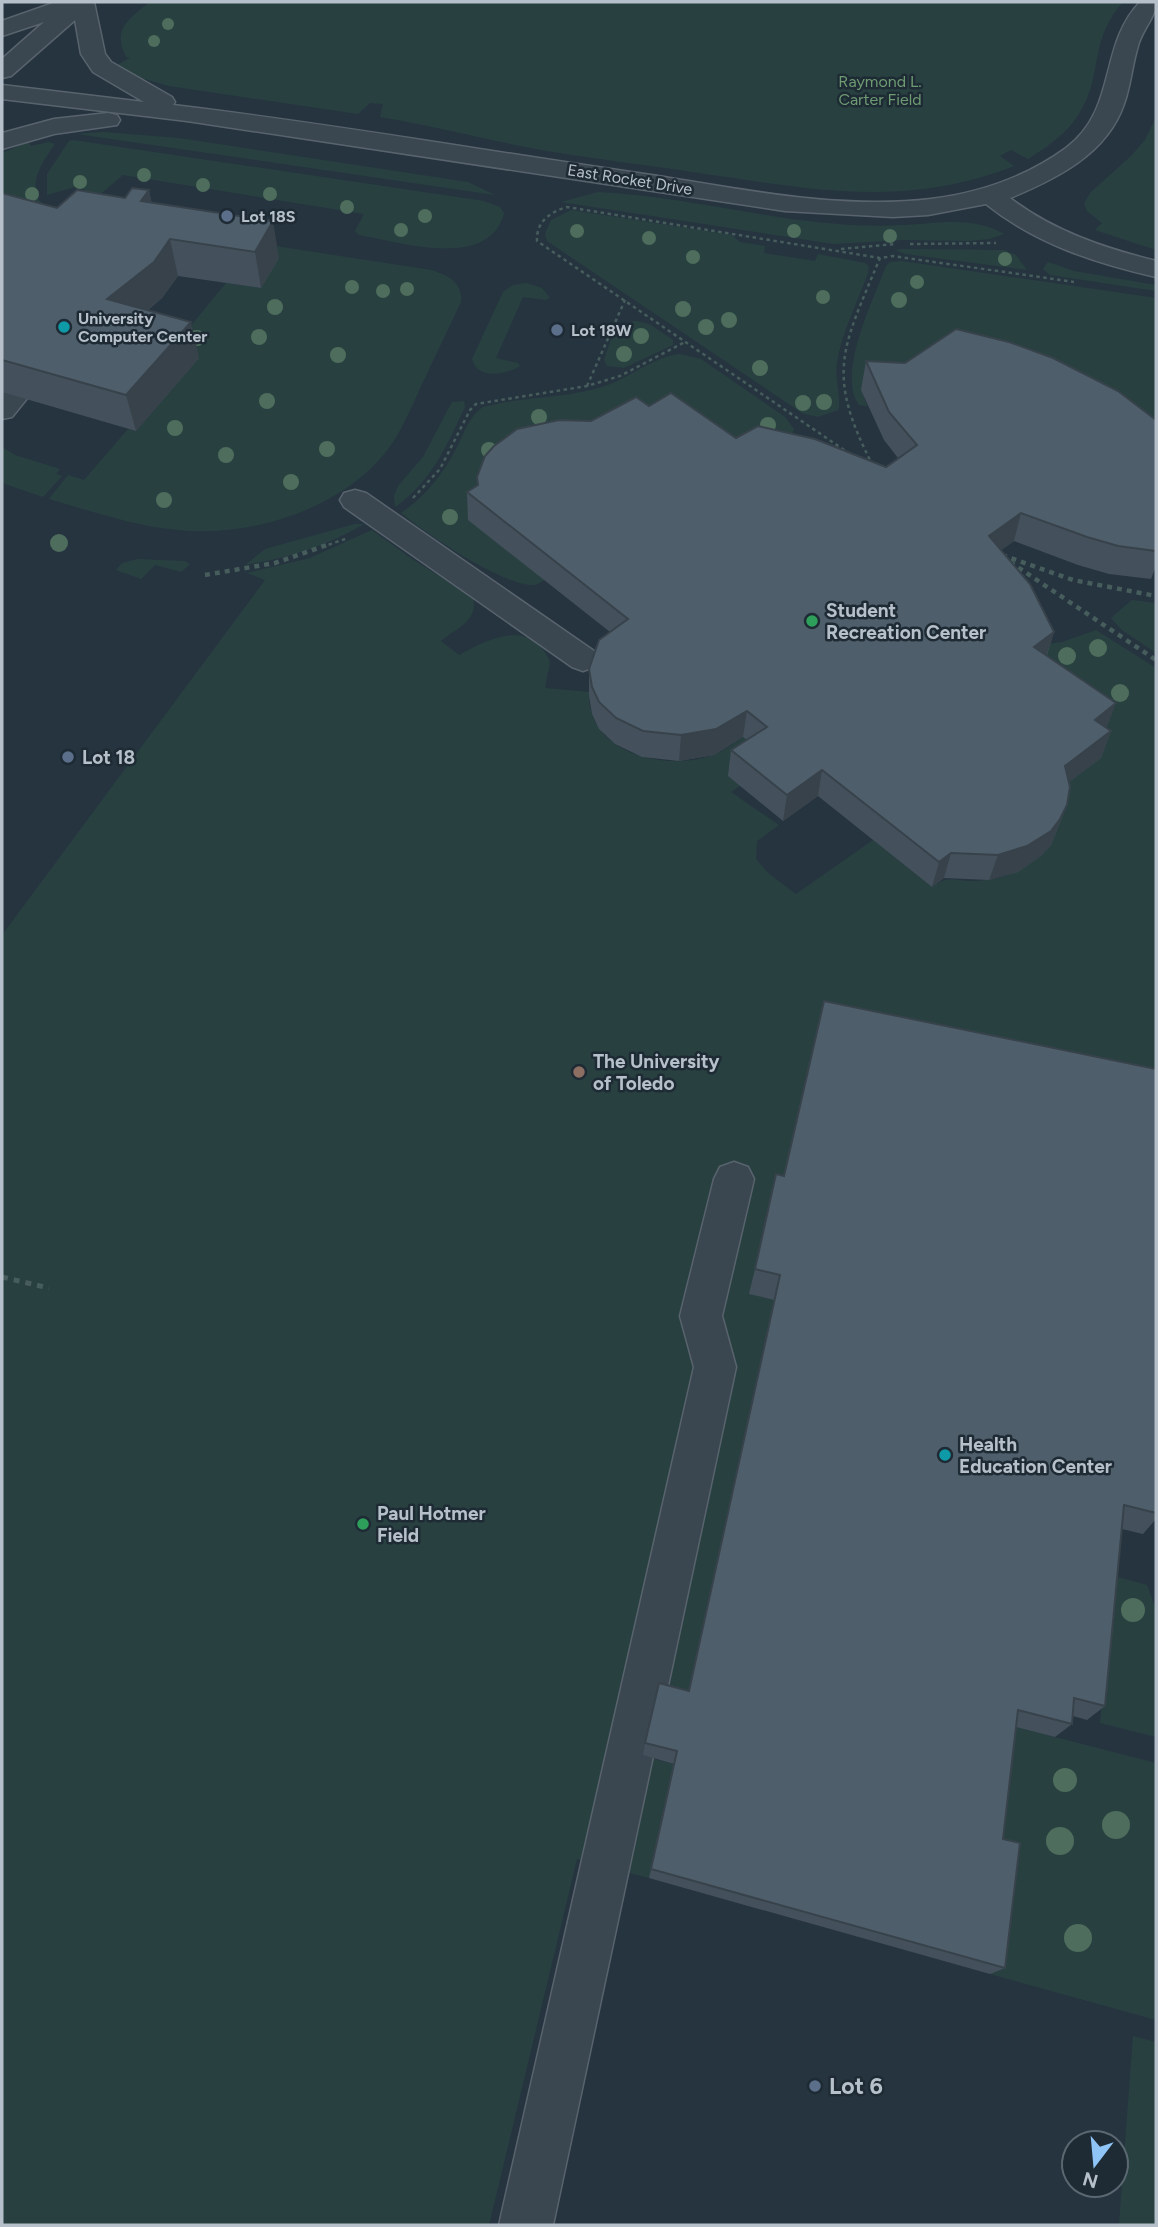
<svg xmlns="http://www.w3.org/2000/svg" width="1158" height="2227" viewBox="0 0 1158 2227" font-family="Figtree,sans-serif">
<rect width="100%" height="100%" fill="#263440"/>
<!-- green -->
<g fill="#284140">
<path d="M149 2H1123C1089 39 1103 75 1080 112 1068 133 1048 146 1028 159L1011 150 1000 156 1014 166C904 209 812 189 699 173 647 165 594 159 541 150 487 140 434 126 380 117L383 104 370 103 358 114 169 86 138 77 117 65 130 58 126 57C112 28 129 20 149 2Z"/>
<polygon points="1156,117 1156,250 1095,230 1102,223 1087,211 1084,204 1090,193 1131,156 1145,140"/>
<polygon points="103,132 179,138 468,182 495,195 77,134"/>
<path d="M73 140 484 201 500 207 504 213C489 271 400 242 359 235L355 231 364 214 123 175 102 193H89L79 186 47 195V174L69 141Z"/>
<path d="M28 142 31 146 49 142 55 144C44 160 30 178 38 199L52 212 2 227V153Z"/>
<path d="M598 192C701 197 801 231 904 225 937 223 974 216 1004 234L989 239 970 241 904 240 833 244 561 202Z"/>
<path d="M571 210 732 235 740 242 765 246 764 253 815 261 818 254 865 263 869 267 868 273C858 301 842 332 837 362 834 377 842 400 838 410L818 417 802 413 547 241 545 234 551 220Z"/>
<path d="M204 235 431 270C447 275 463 282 461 302 447 332 432 362 418 393 409 412 401 432 388 449 343 509 250 538 178 530 133 526 91 511 49 499L68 475 84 480 128 429 136 431 198 359 190 327 226 283 261 288Z"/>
<polygon points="903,249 1004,250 1016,255 1027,270 905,254 895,250"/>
<path d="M902 261 1156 298V423L1132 402 862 390 867 406 859 405C836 374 874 299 886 266L890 262Z"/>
<polygon points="1048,262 1074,271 1156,285 1156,291 1050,275 1043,269"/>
<path d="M527 283 542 288 550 298 545 300 523 297 496 358 518 363 520 366C505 375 478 380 472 359L503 292 513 285Z"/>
<path d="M637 321 649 324 673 340V345L624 368 607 366 604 360C611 340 614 323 637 321Z"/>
<path d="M680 354 701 359 785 417 794 429 791 437 536 585C503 587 427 534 401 513 425 497 443 474 456 449 464 434 468 417 483 407 523 396 566 399 605 386 631 377 653 357 680 354Z"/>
<path d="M464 401 465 407C447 445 431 482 395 507L394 496 398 486 423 457 452 402Z"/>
<polygon points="2,447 15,455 60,469 56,474 62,476 43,497 2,483"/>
<path d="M355 524H364C327 546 288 558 245 565L265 549Z"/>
<path d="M372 530 412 559 473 597C479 621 456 628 441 641L459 655C490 638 531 618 550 662L545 688 589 692C587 749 653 768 699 759 716 756 729 747 743 737L764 753 740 786 731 792 779 825 757 841 756 859 768 873 796 894 873 840 932 887C948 875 954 881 973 881 1004 881 1031 868 1051 845L1045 659 1040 645 1062 642 1096 630 1156 668V1101L778 1203 770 1202 750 1294 774 1300 686 1706 643 1756 674 1764 649 1878 577 1859 489 2225H2V935L265 580 247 573 310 558Z"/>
<polygon points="137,559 185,561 190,564 181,572 155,565 141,579 116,570 122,563"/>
<polygon points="1132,600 1156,603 1156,653 1122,630 1111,618"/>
<polygon points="1114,1576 1147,1585 1156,1610 1156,1737 1100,1723"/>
<polygon points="1004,1724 1156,1763 1156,2020 990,1974 1004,1853 988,1848"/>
<polygon points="1133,2036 1156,2042 1156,2225 1119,2225"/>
</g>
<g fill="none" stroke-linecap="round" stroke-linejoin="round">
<defs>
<g id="minor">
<path d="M56 2H94L105 54 111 62 172 97 175 102 173 105C333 124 492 152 651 175 742 189 838 210 931 199 980 193 1026 177 1066 148 1118 109 1098 46 1140 2H1156C1156 17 1142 30 1138 46 1132 65 1131 85 1124 104 1107 154 1056 179 1010 198 1053 231 1104 248 1156 261V277C1095 263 1036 244 986 204L928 215 893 217 785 211 187 121 2 99V85L144 102 93 72 81 54 75 20 11 76 2 78V59L44 22 2 36V21Z"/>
<polygon points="108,113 117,115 120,120 117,125 54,134 2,149 2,133 6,132 54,119"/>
<polygon points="15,387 25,390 29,396 12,417 2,419 2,393"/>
<polygon points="355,490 366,493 594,651 599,659 594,667 583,671 572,667 344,507 340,500 344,493"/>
<polygon points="734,1162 748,1167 754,1179 722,1316 736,1367 553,2225 499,2225 694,1367 680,1316 714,1179 720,1167"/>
</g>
</defs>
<!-- minor casing -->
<use href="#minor" stroke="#58636d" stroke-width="3"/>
<!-- path-far2 -->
<g stroke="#465d5c" stroke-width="2.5" stroke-dasharray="3.5 3.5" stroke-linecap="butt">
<polyline points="910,244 996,243"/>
<polyline points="841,249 895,244"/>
<polyline points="587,386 625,300"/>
<path d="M850 454 537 241C536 222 550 212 567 207L880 258 893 256 1074 282"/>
<path d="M873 466C825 373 842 349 880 258"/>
<polyline points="413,498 440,469 470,410 476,404 587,386 620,376 685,342"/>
<polyline points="322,547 348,538"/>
</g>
<!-- path-far1 -->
<g stroke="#465d5c" stroke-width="4.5" stroke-dasharray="5 5" stroke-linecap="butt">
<polyline points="1002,555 1073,580 1156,596"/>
<polyline points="1010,562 1156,660"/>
<polyline points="205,575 275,563 327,545"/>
</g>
<!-- path -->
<polyline stroke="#465d5c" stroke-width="5" stroke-dasharray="6 6" stroke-linecap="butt" points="2,1277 49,1288"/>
<!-- minor -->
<use href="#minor" fill="#3a4650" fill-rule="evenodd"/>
</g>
<!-- trees -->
<g fill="#4e6d5c">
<circle cx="168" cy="24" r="6"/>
<circle cx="154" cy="41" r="6"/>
<circle cx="144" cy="175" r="7"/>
<circle cx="80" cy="182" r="7"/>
<circle cx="203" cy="185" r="7"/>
<circle cx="32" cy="194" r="7"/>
<circle cx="270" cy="194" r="7"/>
<circle cx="347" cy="207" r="7"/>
<circle cx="425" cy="216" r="7"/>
<circle cx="401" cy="230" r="7"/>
<circle cx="577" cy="231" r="7"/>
<circle cx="794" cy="231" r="7"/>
<circle cx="890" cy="236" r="7"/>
<circle cx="649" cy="238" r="7"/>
<circle cx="693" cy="257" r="7"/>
<circle cx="1005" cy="259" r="7"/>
<circle cx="917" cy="282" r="7"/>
<circle cx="352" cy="287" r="7"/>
<circle cx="407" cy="289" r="7"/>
<circle cx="383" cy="291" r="7"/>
<circle cx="823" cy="297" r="7"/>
<circle cx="899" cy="300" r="8"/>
<circle cx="275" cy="307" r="8"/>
<circle cx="683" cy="309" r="8"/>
<circle cx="729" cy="320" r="8"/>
<circle cx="706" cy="327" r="8"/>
<circle cx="641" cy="336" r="8"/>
<circle cx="259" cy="337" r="8"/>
<circle cx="197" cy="338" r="8"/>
<circle cx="624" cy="354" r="8"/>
<circle cx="338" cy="355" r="8"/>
<circle cx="760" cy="368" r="8"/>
<circle cx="267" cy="401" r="8"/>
<circle cx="824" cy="402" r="8"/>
<circle cx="803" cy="403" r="8"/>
<circle cx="539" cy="417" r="8"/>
<circle cx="768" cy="425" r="8"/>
<circle cx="175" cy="428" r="8"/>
<circle cx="327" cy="449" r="8"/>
<circle cx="489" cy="450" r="8"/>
<circle cx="226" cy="455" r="8"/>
<circle cx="291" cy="482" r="8"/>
<circle cx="164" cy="500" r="8"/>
<circle cx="450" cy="517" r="8"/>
<circle cx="59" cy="543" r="9"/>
<circle cx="1098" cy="648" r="9"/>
<circle cx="1067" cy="656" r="9"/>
<circle cx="1120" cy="693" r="9"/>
<circle cx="1133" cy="1610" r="12"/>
<circle cx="1065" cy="1780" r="12"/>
<circle cx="1116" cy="1825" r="14"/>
<circle cx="1060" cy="1841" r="14"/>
<circle cx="1078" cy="1938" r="14"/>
</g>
<!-- wall -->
<g fill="#44515c">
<polygon points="149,190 151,202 279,258 261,288 178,276 162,298 148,310 199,358 136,431 2,392 2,193 57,208 125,198"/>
<polygon points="866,361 1156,420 1156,566 1151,579 1109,574 1078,565 1014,541 1001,550 1054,632 1047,655 1106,728 1111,731 1101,758 1069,782 1067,805 1051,845 1041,856 1018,872 989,880 944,878 932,887 818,796 783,821 728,776 731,750 747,740 743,737 714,755 679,761 642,757 615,744 599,729 592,714 589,696 589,669 610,632 468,520 467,492 477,486 477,477 591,421 649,406 736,438 886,467 898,458 884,440 861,390"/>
<polygon points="1156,1069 1156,1519 1143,1534 1122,1529 1105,1706 1087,1720 1073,1716 1072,1724 1055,1737 1016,1727 1003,1839 1005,1968 990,1974 649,1878 674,1764 643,1755 645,1743 689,1691 774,1300 749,1294 755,1269 784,1176"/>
</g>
<!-- shaded-wall -->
<g fill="#37424b">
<polygon points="149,190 157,227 141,201"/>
<polygon points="273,221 279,258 261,288 255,252"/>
<polygon points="170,239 178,276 162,298 116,335 107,299"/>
<polygon points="191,322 199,358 136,431 126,395"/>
<polygon points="1021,513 1014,541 982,564 989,536"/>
<polygon points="1054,632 1045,659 1034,647"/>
<polygon points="1116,703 1106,730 1095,720"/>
<polygon points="747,711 743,737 714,755 679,761 681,735"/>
<polygon points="1111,731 1101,758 1056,792 1065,766"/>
<polygon points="822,770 818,796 783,821 787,795"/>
<polygon points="1067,805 1051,845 1041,856 1018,872 989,880 998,855"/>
<polygon points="951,853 944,878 932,887 939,862"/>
</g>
<!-- building -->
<g fill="#4f5e6b" stroke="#37424b" stroke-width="2">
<polygon points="132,188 149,190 141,201 273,221 255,252 170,239 154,262 107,299 191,322 126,395 2,360 2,193 57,208 77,190 125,198"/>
<polygon points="956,329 1009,342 1053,358 1118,391 1156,420 1156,551 1118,546 1087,537 1021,513 989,536 1030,584 1054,632 1034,647 1116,703 1095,720 1111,731 1065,766 1070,787 1067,805 1060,819 1051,831 1027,846 998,855 951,853 939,862 822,770 787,795 731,750 767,727 747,711 716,729 681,735 643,731 616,718 599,702 592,687 589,669 599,640 628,619 467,492 478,485 477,477 485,456 494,446 517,429 559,420 591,421 636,397 649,406 671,393 736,438 758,426 815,439 886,467 917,445 889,412 866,361 905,363"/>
<polygon points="824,1001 1156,1069 1156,1513 1124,1505 1105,1706 1074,1698 1072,1724 1018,1710 1003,1839 1020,1843 1005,1968 651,1869 677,1751 645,1743 659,1683 689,1691 780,1275 755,1269 776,1174 784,1176"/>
</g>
<!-- markers -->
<g fill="#5c6f8a" stroke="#1e2b35" stroke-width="2.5">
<circle cx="227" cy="216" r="7"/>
<circle cx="557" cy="330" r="7"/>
<circle cx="68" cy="757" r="7"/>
<circle cx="815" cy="2086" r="7"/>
</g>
<g fill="#0f9aa8" stroke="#1e2b35" stroke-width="2.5">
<circle cx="64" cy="327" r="7"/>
<circle cx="945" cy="1455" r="7"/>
</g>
<g fill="#2e9e5b" stroke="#1e2b35" stroke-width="2.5">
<circle cx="812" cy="621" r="7"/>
<circle cx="363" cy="1524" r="7"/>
</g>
<circle fill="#8d6e63" stroke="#1e2b35" stroke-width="2.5" cx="579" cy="1072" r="7"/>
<g text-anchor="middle" stroke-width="5" stroke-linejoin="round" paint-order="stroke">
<!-- far-park labels -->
<g font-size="16" fill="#6e9b72" stroke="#1e2b35">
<text x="880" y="87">Raymond L.<tspan x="880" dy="18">Carter Field</tspan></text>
</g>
<!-- far-street labels -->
<g font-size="16" fill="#b6c0ca" stroke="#1e2b35">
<text transform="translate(630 179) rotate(9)" y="6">East Rocket Drive</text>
</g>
<!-- far-poi labels -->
<g font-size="16" font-weight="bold" fill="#b6c0ca" stroke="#1e2b35" text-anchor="start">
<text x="241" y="222">Lot 18S</text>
<text x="78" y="324">University<tspan x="78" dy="18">Computer Center</tspan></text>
<text x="571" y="336">Lot 18W</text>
</g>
<!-- poi labels -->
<g font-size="19" font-weight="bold" fill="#b6c0ca" stroke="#1e2b35" text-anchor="start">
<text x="826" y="617">Student<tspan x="826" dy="22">Recreation Center</tspan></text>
<text x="82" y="764">Lot 18</text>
<text x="593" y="1068">The University<tspan x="593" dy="22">of Toledo</tspan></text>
<text x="959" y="1451">Health<tspan x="959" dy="22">Education Center</tspan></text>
<text x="377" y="1520">Paul Hotmer<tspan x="377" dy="22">Field</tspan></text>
</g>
<!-- near-poi labels -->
<g font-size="23" font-weight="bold" fill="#b6c0ca" stroke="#1e2b35" text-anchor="start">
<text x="829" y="2094">Lot 6</text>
</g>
</g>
<!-- border -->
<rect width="1158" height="2227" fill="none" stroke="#b6c0ca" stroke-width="7"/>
<!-- north arrow -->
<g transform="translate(1095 2164) rotate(196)"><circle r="33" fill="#1e2b35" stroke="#5b6771" stroke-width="2"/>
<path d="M0-5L12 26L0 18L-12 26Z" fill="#8fc4f7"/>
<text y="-10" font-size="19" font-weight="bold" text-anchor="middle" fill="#b6c0ca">N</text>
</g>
</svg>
